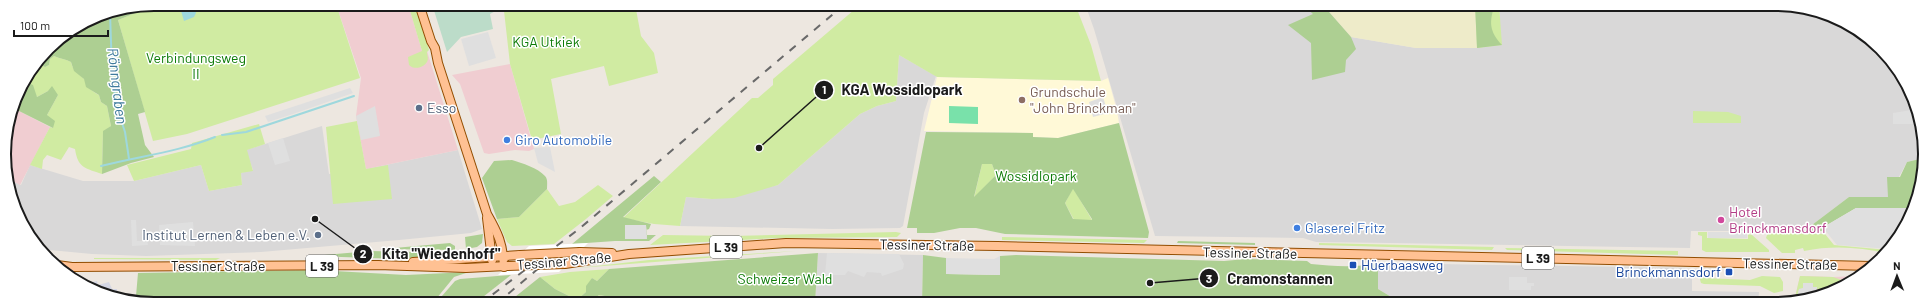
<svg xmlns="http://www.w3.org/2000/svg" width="1929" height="308" viewBox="0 0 1929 308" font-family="Barlow,sans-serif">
<rect width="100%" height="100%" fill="#ede7e0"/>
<!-- residential -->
<g fill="#d9d8d8">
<polygon points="1085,4 1322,4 1351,37 1416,48 1477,48 1501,45 1499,4 1785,4 1842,20 1888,55 1917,106 1924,158 1907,162 1888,197 1849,197 1804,231 1691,231 1690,248 1390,243 1316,242 1303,238 1155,236 1094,29"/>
<polygon points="899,55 936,76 924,113 903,226 900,228 832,229 680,226 686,197 712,199 778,185 860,114 877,106 896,101"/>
<polygon points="322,126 329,174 366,169 458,150 482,229 471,233 399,240 261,252 146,256 92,254 39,249 12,202 9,179 21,185 30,165 83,181 134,181 201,165 209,191 242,185 241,173 253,170 246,150"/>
<polygon points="818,253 923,255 922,304 815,304"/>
<polygon points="1378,263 1686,268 1689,276 1692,277 1692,291 1759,292 1758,304 1403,304 1378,289"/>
</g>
<!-- commercial -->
<g fill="#f0cdd1">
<polygon points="336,4 408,4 422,51 427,51 458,150 366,169 356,116 361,78"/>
<polygon points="510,64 534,149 529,151 515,150 489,154 484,153 460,84 452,75"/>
<polygon points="13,108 50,127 20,185 9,179 4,144"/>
<polygon points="1800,276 1833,277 1858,276 1833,292 1794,302"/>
</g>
<!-- education -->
<polygon fill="#fff9d7" points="937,77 1101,81 1108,78 1117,111 1119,123 1058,138 1033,137 1033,133 924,131"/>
<!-- farmland -->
<polygon fill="#eeebc9" points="1322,4 1475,4 1477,48 1416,48 1351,37"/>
<!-- grass -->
<g fill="#d0eba2">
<polygon points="158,4 336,4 360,78 187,134 153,141 118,20"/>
<path d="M408 4H415L429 50 427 52C427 55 429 59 427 62 423 68 414 70 409 65L408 57 422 51Z"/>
<polygon points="519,4 635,4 641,36 654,53 658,73 609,86 604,66 551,79 561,134 532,140 510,64 504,11"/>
<polygon points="861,4 1075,4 1091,45 1101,81 937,77 899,55 896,101 877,106 860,114 778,185 734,198 712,199 686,197 680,226 654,224 623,218 752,98 758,98 773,85 773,79"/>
<polygon points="1475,4 1499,4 1502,45 1477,48"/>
<path d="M54 56C60 59 66 59 71 62 74 73 77 71 84 79 91 88 88 89 99 95L101 102 107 106 111 126 103 132 102 174C86 168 78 169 75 149L69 147 61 160 47 155 43 160 42 169 30 165 50 127 53 128 47 115 58 95 48 91 37 97 25 82 38 63 45 67 49 65 50 59Z"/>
<polygon points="1693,111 1728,112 1741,116 1741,123 1693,123"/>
<polygon points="357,121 366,169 388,165 392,199 333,204 326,127"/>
<polygon points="259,124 265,144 247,150 253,171 241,173 242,185 209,191 201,165 134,181 127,165 191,149 192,143"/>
<polygon points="982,164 992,164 996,175 974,198"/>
<polygon points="598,185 613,196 586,219 554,244 512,246 507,242 497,219 519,217 547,189 559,206 575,202"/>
<polygon points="1073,188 1092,220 1074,220 1065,203"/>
<polygon points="896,232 901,233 897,237 777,238 650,245 663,235 731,236"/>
<polygon points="1698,232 1707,232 1707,238 1748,239 1748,234 1752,235 1769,250 1769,252 1706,252 1702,250 1702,236 1698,235"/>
<path d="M1769 233 1825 234 1834 245 1888 250 1886 253C1859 247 1832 245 1804 251L1803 248 1795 250V253H1782L1766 238 1767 235Z"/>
<polygon points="1002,237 1147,240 1144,243 1002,240"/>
<polygon points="1319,243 1494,247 1492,250 1319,245"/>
<polygon points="1505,248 1678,251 1678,255 1507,250"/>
<polygon points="796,251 578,268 649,260"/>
<polygon points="94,258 220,258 216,260 94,259"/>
<polygon points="609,269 597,281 592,278 586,292 577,300 555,289 540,277 570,272"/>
<polygon points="1699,276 1706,278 1750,280 1762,276 1780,277 1783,282 1783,291 1774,293 1760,286 1704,284 1701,283"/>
<polygon points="1800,276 1833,277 1848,282 1838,289 1817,289 1817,287 1799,289 1796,301 1794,302"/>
<polygon points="599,295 616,298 615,304 586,304"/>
</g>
<!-- forest -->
<g fill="#adcf92" fill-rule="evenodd">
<path d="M154 4H158L118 20 145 112 138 114 145 145 154 157 131 163 102 174 103 131 111 126 107 106 101 102 99 95 86 87 84 79 74 71 71 62C66 59 60 59 54 56L50 59 49 65 45 67 38 63 48 48 97 15Z"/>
<polygon points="1302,4 1322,4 1351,37 1356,49 1346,60 1345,72 1312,80 1311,43 1288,25 1313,14"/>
<path d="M1475 4H1495C1489 22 1489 31 1502 45L1477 48Z"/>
<polygon points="25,82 33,85 37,97 48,91 52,86 58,95 47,115 55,121 53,128 13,108 16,96"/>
<path d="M1119 123 1149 232 1148 238 1005 234 976 228H960L934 233H917V228H907L926 132 1033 133V137L1058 138ZM982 164H992L996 175 974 197ZM1073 189 1092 219V220L1073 219 1065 203Z"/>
<polygon points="1924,158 1925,164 1913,208 1856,208 1827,225 1828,227 1824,229 1825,231 1804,231 1849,197 1888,197 1887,177 1900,177 1907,162"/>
<path d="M512 160C522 163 538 168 545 176 548 179 547 184 547 189L519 217 497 219 482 178 494 161Z"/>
<polygon points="654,176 661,182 623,217 651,224 649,229 646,230 646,225 647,239 646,235 656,235 649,241 615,241 572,244"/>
<polygon points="483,234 482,243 477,247 466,249 465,237"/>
<polygon points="1178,241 1255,243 1255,245 1177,243"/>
<polygon points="450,243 455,246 455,250 383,249"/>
<polygon points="370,251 467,253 399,259 313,256"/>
<polygon points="818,253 815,304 615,304 616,298 599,295 587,304 506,304 540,277 555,289 577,300 586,292 586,286 592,278 597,281 609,269"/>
<path d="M923 255 946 258 947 274 1000 275V256L1016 255 1224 261 1246 259 1307 261 1311 264C1332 266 1356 268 1378 263V289L1403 304H922Z"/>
<polygon points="316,270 406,275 469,272 454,277 432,304 184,304 182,300 136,296 138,273"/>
<polygon points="511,275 474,304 435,304 455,281 460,279"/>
</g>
<!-- wetland -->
<polygon fill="#bcdcc9" points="432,4 508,4 490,14 493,29 461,37 447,52"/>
<!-- pitch -->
<polygon fill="#79e1aa" points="949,106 978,107 978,124 949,123"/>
<!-- parking -->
<g fill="#dfdfdf">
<polygon points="488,32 496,58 469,66 461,39"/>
<polygon points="350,88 353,93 293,114 268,122 265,116"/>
<polygon points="1103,97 1108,113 1093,117 1089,102"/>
<polygon points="375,106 380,136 361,140 356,116"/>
<polygon points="1918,109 1919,117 1913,124 1893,124 1893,113"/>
<polygon points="283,138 290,161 275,165 268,143"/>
<polygon points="550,147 555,172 538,163 534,148"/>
<polygon points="1856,208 1913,208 1910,220 1889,249 1837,245 1824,229 1828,227 1827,225"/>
<polygon points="131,220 136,220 137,241 147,241 148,245 132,246"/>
<polygon points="193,222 195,246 160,245 159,225"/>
<polygon points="625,225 646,225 647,239 625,239"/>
<rect x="1708" y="232" width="39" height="6"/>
<polygon points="827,253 899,254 904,264 903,269 882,276 881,273 867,272 864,277 848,271 845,275 825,275"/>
<polygon points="1000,256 1000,275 946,274 946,258 994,259"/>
<polygon points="1509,277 1527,277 1527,283 1534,283 1534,286 1531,286 1531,290 1509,290"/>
<polygon points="1803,283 1813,283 1813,287 1817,287 1817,296 1796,301 1799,289 1803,288"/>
</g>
<!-- plaza -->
<polygon fill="#d4d6e3" points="80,281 84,281 84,284 97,281 98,285 109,282 112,289 117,289 118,297 87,288"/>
<!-- water -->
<polygon fill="#9ed8dd" points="179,4 194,4 196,13 194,17 184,21"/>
<!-- pier -->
<polygon fill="#fff" points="588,243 559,272 498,275 529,246"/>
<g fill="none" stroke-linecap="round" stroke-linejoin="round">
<!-- stream -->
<g stroke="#9ed8dd" stroke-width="2">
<polyline points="110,13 112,71 116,105 125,132 129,159"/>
<polyline points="222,135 246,132 354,96"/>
<path d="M101 166C140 156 178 152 215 137"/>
</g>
<defs>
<g id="major">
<path d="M419 4 431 41 435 48 438 63 487 214C498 233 503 244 504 267"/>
<polyline points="487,218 492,260"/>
<polyline points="580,252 612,253"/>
<polyline points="413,262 520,255"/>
<polyline points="565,264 629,254 786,243 997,246 1872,266"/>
<polyline points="57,265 72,267 378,265 466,268 507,266"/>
</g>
</defs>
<!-- major casing -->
<use href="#major" stroke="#924d00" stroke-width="10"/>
<!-- major -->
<use href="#major" stroke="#ffc193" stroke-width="8"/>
<!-- rail -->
<g stroke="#696969" stroke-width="2" stroke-dasharray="8 8" stroke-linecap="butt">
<polyline points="480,304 579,229 845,4"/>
<polyline points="496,304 558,252"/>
</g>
<defs>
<g id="major-bridge">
<polyline points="520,255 580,252"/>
<polyline points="507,266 565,264"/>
</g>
</defs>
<!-- major-bridge casing -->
<use href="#major-bridge" stroke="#924d00" stroke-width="10" stroke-linecap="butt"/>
<!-- major-bridge -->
<use href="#major-bridge" stroke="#ffc193" stroke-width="8"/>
</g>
<!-- markers -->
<circle fill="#8d6e63" stroke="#fff" stroke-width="1.5" cx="1022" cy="100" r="4"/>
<g fill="#5c6f8a" stroke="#fff" stroke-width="1.5">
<circle cx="419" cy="108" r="4"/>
<circle cx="318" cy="235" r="4"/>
</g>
<g fill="#3f7fe0" stroke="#fff" stroke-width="1.5">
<circle cx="507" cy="140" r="4"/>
<circle cx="1297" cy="228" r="4"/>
</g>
<circle fill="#d1479c" stroke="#fff" stroke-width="1.5" cx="1721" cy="220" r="4"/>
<g fill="#1a4fb4" stroke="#fff" stroke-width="1.5">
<rect x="1349" y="261" width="8" height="8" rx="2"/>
<rect x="1725" y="268" width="8" height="8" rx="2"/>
</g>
<g text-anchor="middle" stroke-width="3" stroke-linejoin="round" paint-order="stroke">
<!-- shield labels -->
<g fill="#fff" stroke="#5f5f5f" stroke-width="1">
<rect x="710" y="236" width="32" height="22" rx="3"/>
<rect x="1522" y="247" width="32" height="22" rx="3"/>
<rect x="306" y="255" width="32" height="22" rx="3"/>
</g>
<g font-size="13" font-weight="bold" fill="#1b1b1b">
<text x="726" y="252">L 39</text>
<text x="1538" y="263">L 39</text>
<text x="322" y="271">L 39</text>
</g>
<!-- park labels -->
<g font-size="14" fill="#0d7b07" stroke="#fff">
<text x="546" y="47">KGA Utkiek</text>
<text x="196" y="63">Verbindungsweg<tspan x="196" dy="16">II</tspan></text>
<text x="1036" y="181">Wossidlopark</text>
<text x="785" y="284">Schweizer Wald</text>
</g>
<!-- education labels -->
<g font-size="14" fill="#785e54" stroke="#fff" text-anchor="start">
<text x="1030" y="97">Grundschule<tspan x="1030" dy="16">"John Brinckman"</tspan></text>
</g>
<!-- service labels -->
<g font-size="14" fill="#4e5e75" stroke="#fff" text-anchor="start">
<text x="427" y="113">Esso</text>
<text x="310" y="240" text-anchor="end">Institut Lernen &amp; Leben e.V.</text>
</g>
<!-- shop labels -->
<g font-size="14" fill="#366cbe" stroke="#fff" text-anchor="start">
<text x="515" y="145">Giro Automobile</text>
<text x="1305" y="233">Glaserei Fritz</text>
</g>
<!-- hotel labels -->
<g font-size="14" fill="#b23c85" stroke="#fff" text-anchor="start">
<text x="1729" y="217">Hotel<tspan x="1729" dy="16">Brinckmansdorf</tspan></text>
</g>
<!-- street labels -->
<g font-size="14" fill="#1b1b1b" stroke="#fff">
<text transform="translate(927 245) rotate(1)" y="5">Tessiner Straße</text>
<text transform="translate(1250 253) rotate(1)" y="5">Tessiner Straße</text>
<text transform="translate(564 261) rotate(-5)" y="5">Tessiner Straße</text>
<text transform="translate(1790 264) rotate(1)" y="5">Tessiner Straße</text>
<text x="218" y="271">Tessiner Straße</text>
</g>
<!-- transit labels -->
<g font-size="14" fill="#164399" stroke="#fff" text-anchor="start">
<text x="1361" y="270">Hüerbaasweg</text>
<text x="1721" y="277" text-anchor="end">Brinckmannsdorf</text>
</g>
<!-- water labels -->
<g font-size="15" font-style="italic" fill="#407c9d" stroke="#fff">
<text transform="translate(117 86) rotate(83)" y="5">Rönngraben</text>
</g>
</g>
<!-- crop -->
<path d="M0 0H1929V308H0ZM154 11H1775A143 143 0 0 1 1918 154V154A143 143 0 0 1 1775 297H154A143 143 0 0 1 11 154V154A143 143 0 0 1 154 11Z" fill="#fff" fill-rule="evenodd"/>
<path fill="none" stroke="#1b1b1b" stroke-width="2" d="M154 11H1775A143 143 0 0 1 1918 154V154A143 143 0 0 1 1775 297H154A143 143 0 0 1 11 154V154A143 143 0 0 1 154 11Z"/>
<!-- callouts -->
<path fill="none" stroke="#1b1b1b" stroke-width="1.5" d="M759 148L824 90M315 219L363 254M1150 283L1209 278"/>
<g fill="#1b1b1b" stroke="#fff" stroke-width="1.5">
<circle cx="759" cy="148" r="4"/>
<circle cx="315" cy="219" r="4"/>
<circle cx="1150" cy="283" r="4"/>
<circle cx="824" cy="90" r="10"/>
<circle cx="363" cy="254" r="10"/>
<circle cx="1209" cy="278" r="10"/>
</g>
<g font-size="12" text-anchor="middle" font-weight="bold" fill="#fff">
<text x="824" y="94">1</text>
<text x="363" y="258">2</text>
<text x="1209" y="283">3</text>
</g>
<g font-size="15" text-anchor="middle" font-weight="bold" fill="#1b1b1b" stroke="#fff" stroke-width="3" stroke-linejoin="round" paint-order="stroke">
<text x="902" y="95">KGA Wossidlopark</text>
<text x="441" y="259">Kita "Wiedenhoff"</text>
<text x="1280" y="284">Cramonstannen</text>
</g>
<!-- north arrow -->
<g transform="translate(1897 276) rotate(359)" stroke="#ffffff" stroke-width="3" paint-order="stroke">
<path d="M0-3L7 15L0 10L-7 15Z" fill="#1b1b1b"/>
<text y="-6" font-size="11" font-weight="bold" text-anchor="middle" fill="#1b1b1b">N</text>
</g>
<!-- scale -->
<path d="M14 30v6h94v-6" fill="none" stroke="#1b1b1b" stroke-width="2"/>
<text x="20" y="30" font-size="12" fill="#1b1b1b" stroke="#ffffff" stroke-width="3" paint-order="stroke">100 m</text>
</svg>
